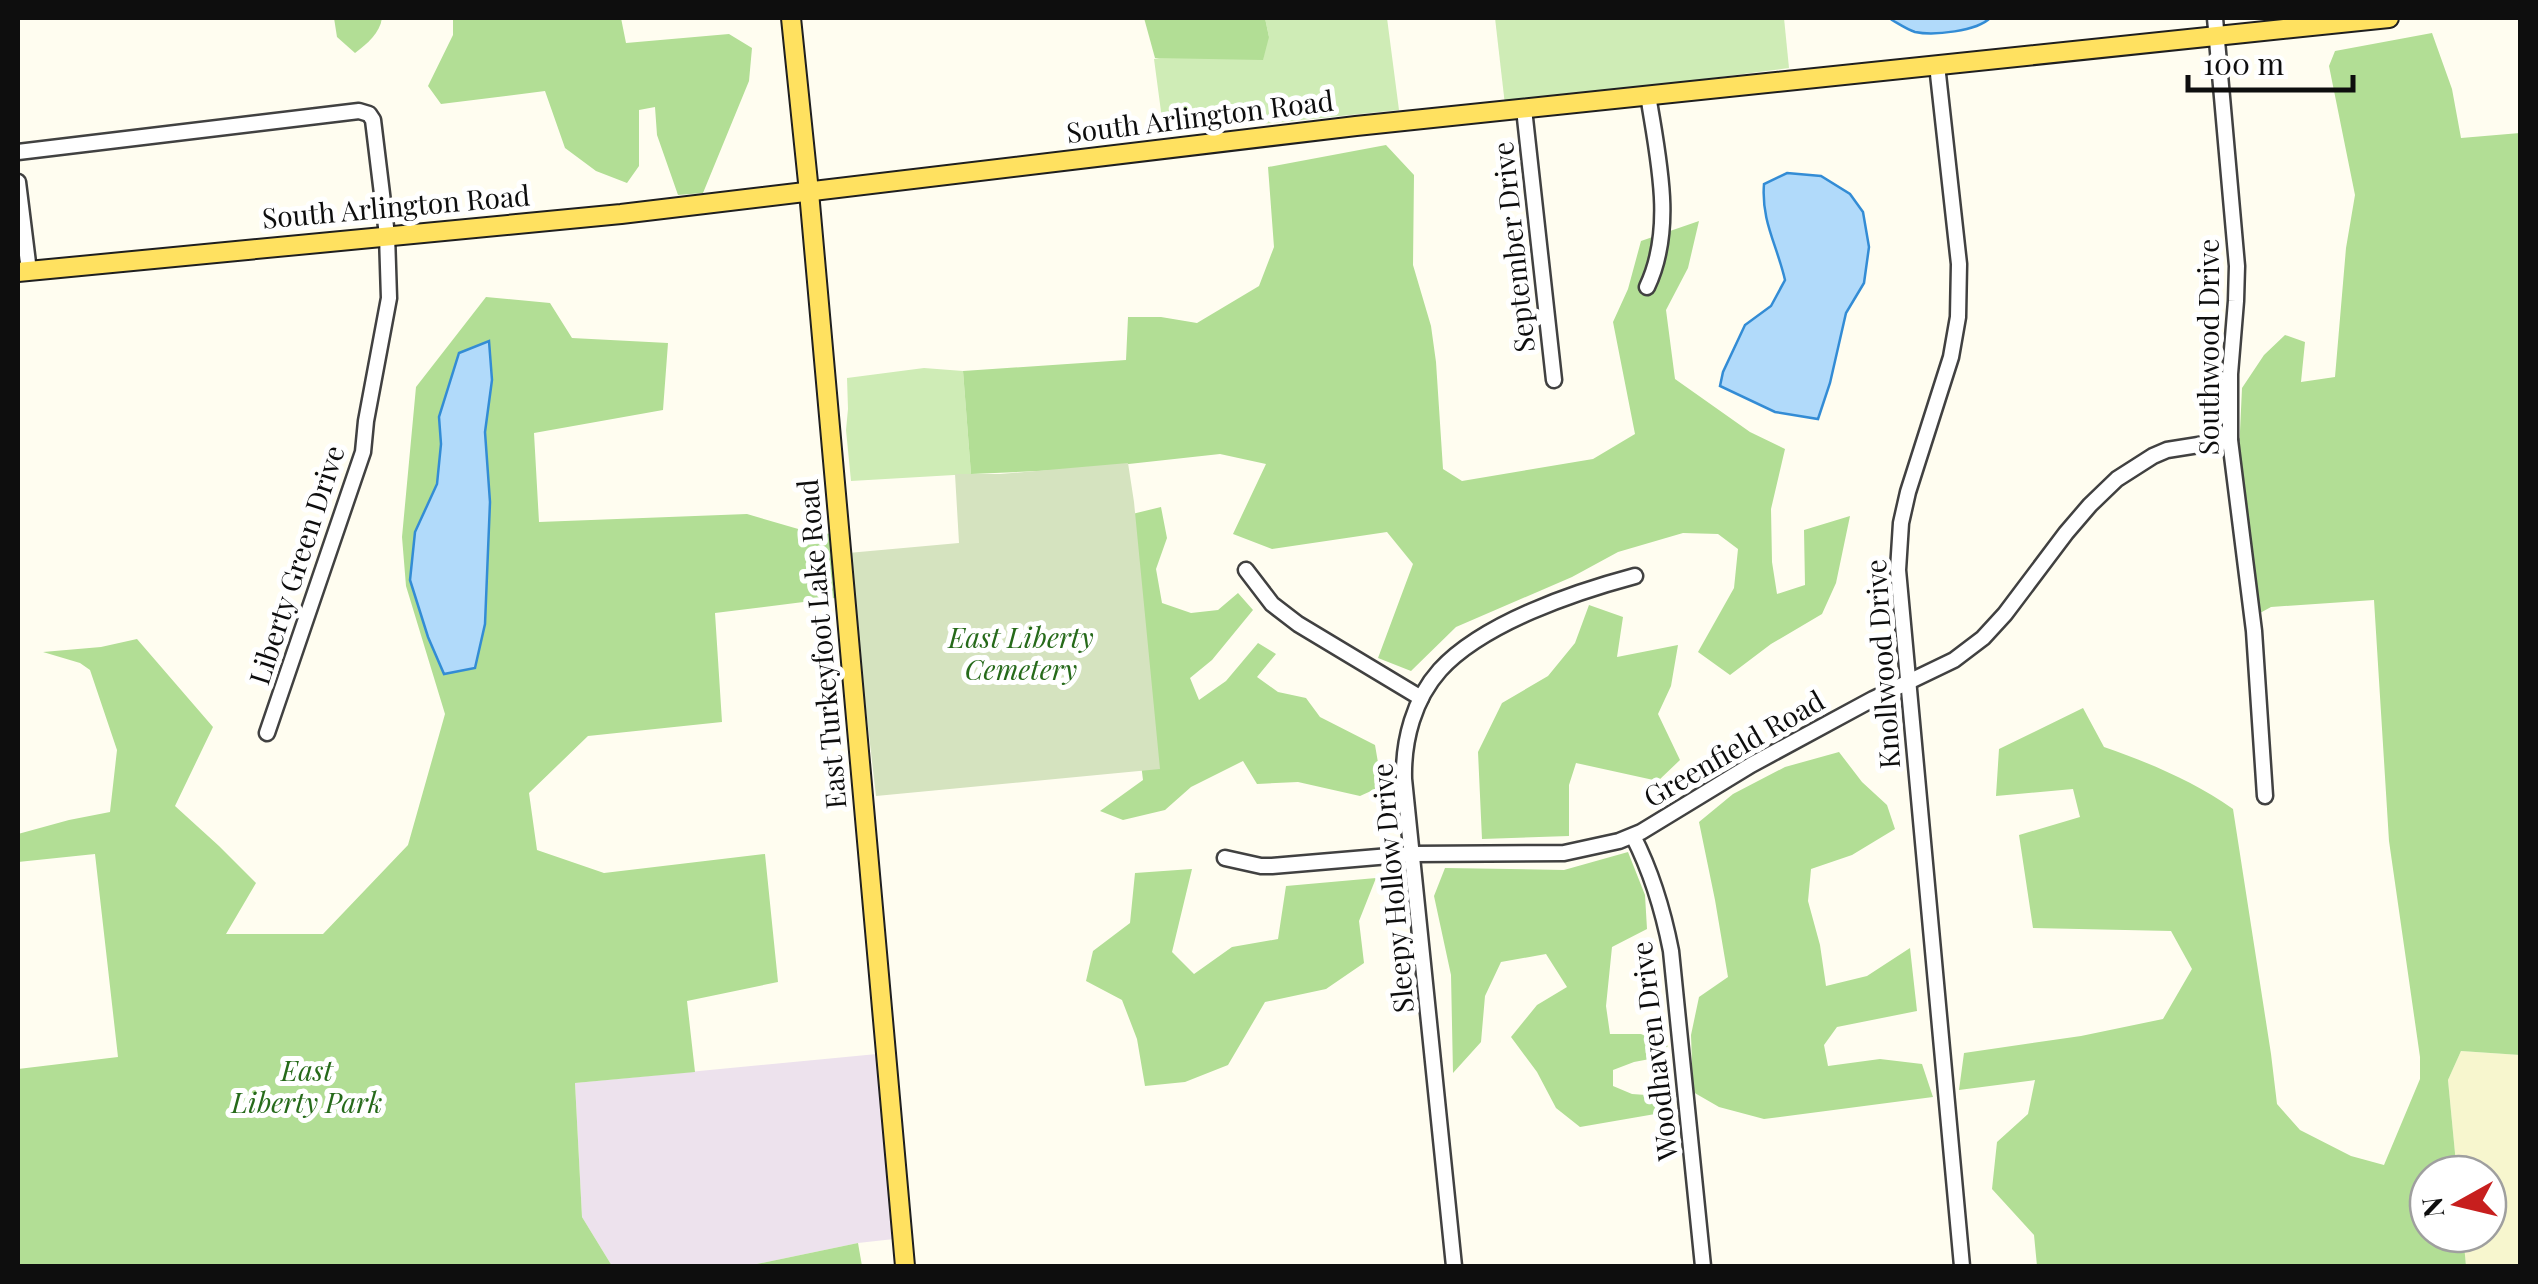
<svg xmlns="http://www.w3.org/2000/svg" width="2538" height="1284" viewBox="0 0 2538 1284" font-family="'Playfair Display',serif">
<rect width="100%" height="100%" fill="#fffdf0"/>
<!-- industrial -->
<polygon fill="#ede2ed" points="877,1054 894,1239 858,1243 747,1266 612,1266 582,1217 575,1083"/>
<!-- farmland -->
<polygon fill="#f7f6ce" points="2461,1051 2520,1055 2520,1266 2466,1266 2463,1234 2488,1234 2488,1174 2457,1174 2448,1080"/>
<!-- green -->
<g fill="#cfecb6">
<polygon points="1265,18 1387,18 1399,110 1164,134 1154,59 1269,37"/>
<polygon points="1495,18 1784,18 1789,68 1505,105"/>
<polygon points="924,368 963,371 971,474 851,481 846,430 848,409 847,378"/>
</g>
<!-- forest -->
<g fill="#b2de95">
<path d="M334 18H382C380 33 367 44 355 53L337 37Z"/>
<polygon points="453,18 621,18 626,43 729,34 752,48 749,81 703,193 678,195 657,135 655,107 639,110 639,166 627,183 596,171 565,148 545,91 441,104 428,86 453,35"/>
<polygon points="1144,18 1265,18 1269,37 1263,60 1155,58"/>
<path d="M2432 33 2452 89 2461 138 2520 133V1055L2461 1051 2448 1080 2457 1174H2428V1234H2463L2466 1266H2037L2034 1235 1992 1189 1997 1142 2028 1114 2035 1080 1959 1090 1964 1053 2081 1036 2163 1019 2192 969 2171 931 2033 928 2019 835 2080 817 2073 789 1996 796 1999 749 2083 708 2104 747C2150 763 2193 781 2233 809L2271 1054 2277 1104 2300 1130 2351 1156 2384 1165 2420 1079V1057L2389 841 2374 600 2271 607 2260 613 2239 453 2242 388 2264 355 2285 335 2305 342 2301 382 2335 377 2346 248 2355 195 2329 66 2335 51Z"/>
<polygon points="1386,145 1414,175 1413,265 1431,326 1436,362 1443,469 1462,481 1593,459 1635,434 1613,322 1628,289 1641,241 1699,221 1688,268 1666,310 1675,379 1750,432 1785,449 1771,509 1772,562 1777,594 1805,585 1804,530 1850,516 1836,583 1822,614 1771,644 1730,675 1698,652 1734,588 1738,549 1718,534 1683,533 1618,552 1572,577 1456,627 1411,671 1378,658 1413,564 1387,532 1272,549 1233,534 1266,464 1220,454 1083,469 971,474 963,371 1126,360 1128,317 1161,317 1197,323 1259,286 1274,247 1268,167"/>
<polygon points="486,297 550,303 572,338 668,343 663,410 534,433 539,522 747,514 819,535 832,533 835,598 715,613 722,722 588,736 529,793 537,850 604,873 765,854 778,982 687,1001 695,1072 575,1083 582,1217 612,1266 18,1266 18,1069 118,1057 95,854 18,862 18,834 69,820 110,812 117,750 90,670 80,663 43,652 101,647 137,639 213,727 175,806 219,846 256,883 226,934 323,934 408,845 445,714 406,586 402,537 416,387"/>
<polygon points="1161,507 1167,538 1156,569 1162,603 1191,613 1218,610 1238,593 1253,610 1212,660 1190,678 1199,700 1226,681 1258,643 1276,654 1257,677 1278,692 1306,698 1320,717 1375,745 1382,786 1360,796 1298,782 1257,784 1243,761 1191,787 1165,810 1123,820 1100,811 1143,780 1140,756 1124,516"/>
<polygon points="1589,605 1623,617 1617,657 1678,645 1671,686 1658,714 1680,760 1658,781 1576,763 1569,785 1569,836 1482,839 1478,752 1502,703 1548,676 1575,643"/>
<polygon points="1839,752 1862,782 1887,805 1895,829 1852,855 1811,869 1808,901 1820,945 1826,986 1867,976 1910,948 1917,1011 1837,1027 1824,1045 1828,1066 1880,1059 1922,1064 1933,1097 1764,1119 1719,1107 1693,1092 1691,1035 1699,997 1728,977 1715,900 1699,822 1733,794 1785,767"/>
<polygon points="1628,852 1645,895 1647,929 1612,947 1606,1006 1610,1034 1641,1034 1668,1046 1655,1058 1634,1062 1613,1070 1613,1086 1632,1094 1660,1096 1661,1113 1580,1127 1556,1108 1537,1072 1511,1037 1537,1005 1567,987 1546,954 1501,962 1485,996 1481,1042 1453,1073 1451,975 1434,896 1445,868 1564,870"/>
<polygon points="1192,869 1172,952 1194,974 1232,947 1278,939 1286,886 1376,878 1359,921 1364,963 1326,989 1265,1002 1228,1065 1185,1082 1145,1086 1137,1039 1122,1000 1086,981 1093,951 1130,923 1135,873"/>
<polygon points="858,1243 862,1266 747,1266"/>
</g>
<!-- cemetery -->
<polygon fill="#d5e3bf" points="1128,463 1134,502 1160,769 876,796 848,553 959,543 955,474 1000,474"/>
<!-- water -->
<g fill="#b1dafa" stroke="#338cd5" stroke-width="2.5">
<path d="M1893 18H1990C1977 31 1934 36 1915 32 1908 30 1899 24 1892 20Z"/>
<path d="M1787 173 1821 176 1850 194 1863 212 1869 247 1864 283 1846 313 1830 383 1818 419 1775 412 1720 386 1723 372 1745 325 1771 306 1785 280C1777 245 1761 221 1764 184Z"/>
<polygon points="489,341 492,380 485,432 490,502 485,624 475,668 444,674 428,637 410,580 415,532 437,484 441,444 439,417 459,353"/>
</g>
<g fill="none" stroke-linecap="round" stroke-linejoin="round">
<defs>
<g id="minor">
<polyline points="2215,18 2237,266 2236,301 2230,374 2230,440 2254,631 2265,796"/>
<polyline points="1937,65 1959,264 1958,317 1951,357 1908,492 1901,523 1898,570 1962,1266"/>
<polyline points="1524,109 1554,380"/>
<polyline points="18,152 359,111 369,114 373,120 387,235 389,298 366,421 363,452 267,733"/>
<polyline points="18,182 29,271"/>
<path d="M1647 287C1675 228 1658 158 1648 95"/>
<polyline points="1246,570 1272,604 1298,624 1421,698"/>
<path d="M1633 836C1652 873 1663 910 1671 951L1703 1266"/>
<polyline points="1225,858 1261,866 1272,866 1413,854 1564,853 1619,841 1641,832 1751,765 1873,699 1954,660 1983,638 2005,614 2066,533 2090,505 2117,479 2153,456 2167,450 2230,440"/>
<path d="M1454 1266 1404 779C1403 740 1414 699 1440 670 1483 623 1575 592 1635 576"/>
</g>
<g id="major">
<polyline points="791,18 809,192 905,1266"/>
<polyline points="18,272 621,214 1356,126 2389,18"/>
</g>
</defs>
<!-- minor casing -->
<use href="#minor" stroke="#414141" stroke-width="19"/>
<!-- major casing -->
<use href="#major" stroke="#1f1f1f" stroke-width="22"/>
<!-- minor -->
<use href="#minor" stroke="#fff" stroke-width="14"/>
<!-- major -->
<use href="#major" stroke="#ffe160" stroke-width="18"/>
</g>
<g text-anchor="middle" stroke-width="10" stroke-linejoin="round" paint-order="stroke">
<!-- street labels -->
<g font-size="28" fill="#0e0e0e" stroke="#fff">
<text transform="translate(1200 117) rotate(-7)" y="10">South Arlington Road</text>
<text transform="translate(396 207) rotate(-5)" y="10">South Arlington Road</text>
<text transform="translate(1514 247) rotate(-96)" y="10">September Drive</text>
<text transform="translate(2209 347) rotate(-90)" y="10">Southwood Drive</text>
<text transform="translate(297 565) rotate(-72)" y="10">Liberty Green Drive</text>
<text transform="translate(822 644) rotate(-95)" y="10">East Turkeyfoot Lake Road</text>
<text transform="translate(1883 664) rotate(-94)" y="10">Knollwood Drive</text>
<text transform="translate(1734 749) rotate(-30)" y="10">Greenfield Road</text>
<text transform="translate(1393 888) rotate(-95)" y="10">Sleepy Hollow Drive</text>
<text transform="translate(1655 1051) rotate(-97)" y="10">Woodhaven Drive</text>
</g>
<!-- park labels -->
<g font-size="28" font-style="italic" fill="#266a1a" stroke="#fff">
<text x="1021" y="648">East Liberty<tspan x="1021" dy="32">Cemetery</tspan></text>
<text x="307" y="1081">East<tspan x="307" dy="32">Liberty Park</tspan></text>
</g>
</g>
<!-- border -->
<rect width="2538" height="1284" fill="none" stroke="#0e0e0e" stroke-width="40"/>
<!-- north arrow -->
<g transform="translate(2458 1204) rotate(262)"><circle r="48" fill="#ffffff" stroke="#9f9f9f" stroke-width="2.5"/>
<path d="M0-8L18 38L0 25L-18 38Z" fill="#c71f1e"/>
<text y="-15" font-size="28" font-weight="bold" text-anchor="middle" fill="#0e0e0e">N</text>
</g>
<!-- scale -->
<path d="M2188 75v15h165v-15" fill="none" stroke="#0e0e0e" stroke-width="5"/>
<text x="2203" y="75" font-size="30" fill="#0e0e0e" stroke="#ffffff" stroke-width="8" paint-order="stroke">100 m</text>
</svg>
